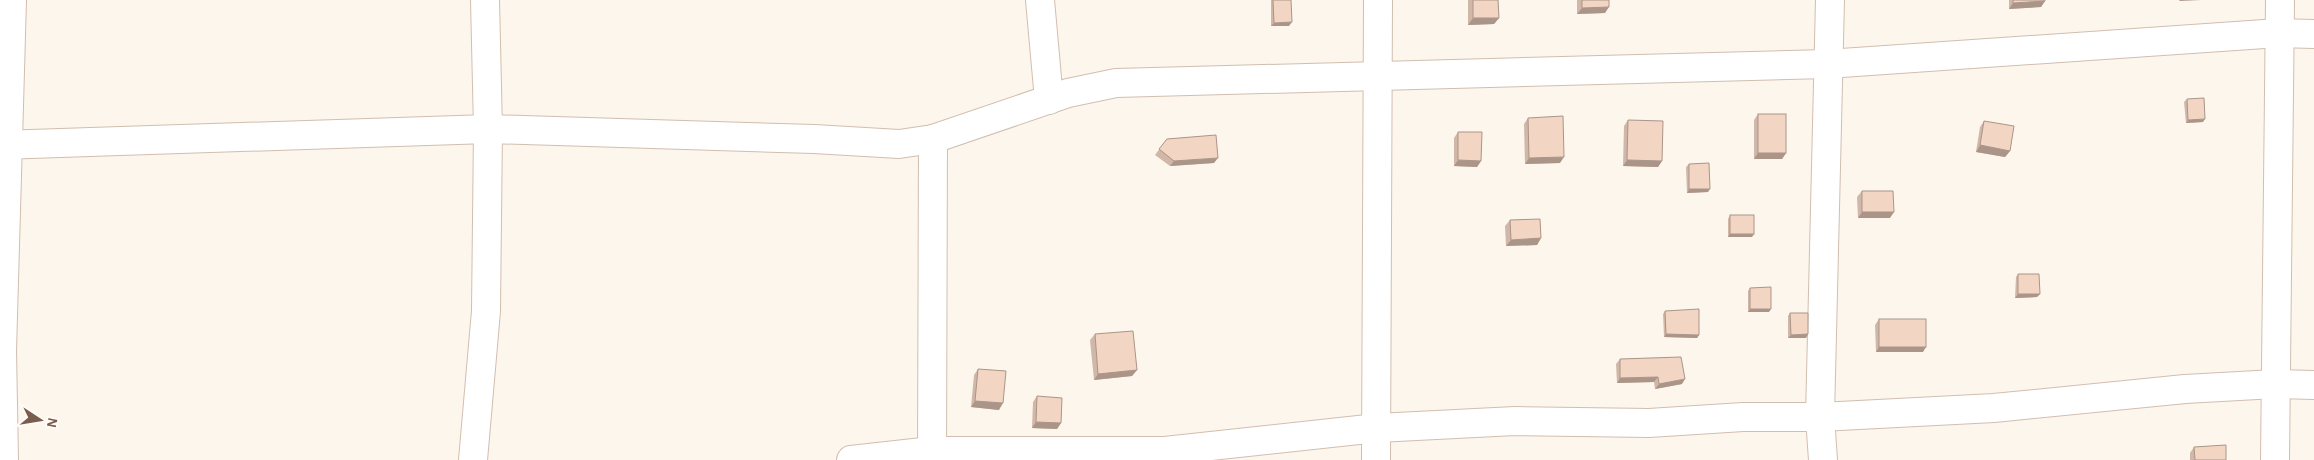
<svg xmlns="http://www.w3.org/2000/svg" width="2314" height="460" viewBox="0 0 2314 460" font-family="'Alegreya Sans',sans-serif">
<rect width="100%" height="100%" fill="#fdf6ec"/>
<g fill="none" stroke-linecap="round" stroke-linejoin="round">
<defs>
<g id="minor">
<polyline points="1040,0 1049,100"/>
<polyline points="0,145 488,129 814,139 899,144 933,139 1068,93 1116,83 1827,64 2279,33 2314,34"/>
<polyline points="4,460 2,351 12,0"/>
<polyline points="473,460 486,311 488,129 485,0"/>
<polyline points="851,460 932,451 1165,451 1377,428 1515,421 1649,423 1743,417 1820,417 1994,408 2185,389 2275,384 2314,385"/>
<polyline points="932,460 933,139"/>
<polyline points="1376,460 1378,0"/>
<polyline points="1823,460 1820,417 1830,0"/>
<polyline points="2275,460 2280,0"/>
</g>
</defs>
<!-- minor casing -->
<use href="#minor" stroke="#d1beb0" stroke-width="30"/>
<!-- minor -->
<use href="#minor" stroke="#fff" stroke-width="28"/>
</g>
<!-- wall -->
<g fill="#d1b7a8">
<polygon points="1271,0 1291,0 1289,26 1271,26"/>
<polygon points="1468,0 1498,0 1499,18 1494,24 1468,25"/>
<polygon points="1577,0 1609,0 1605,13 1577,14"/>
<polygon points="2009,0 2045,0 2045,1 2041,7 2009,9"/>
<polygon points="2187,99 2203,122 2186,123 2184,102"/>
<polygon points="1758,114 1786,153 1782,159 1754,159 1754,120"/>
<polygon points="1528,118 1560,163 1525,164 1524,124"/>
<polygon points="1628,120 1662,161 1658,167 1623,166 1624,126"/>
<polygon points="1984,121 2010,151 2005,157 1976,152 1980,127"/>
<polygon points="1458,132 1481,161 1477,167 1454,166 1454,138"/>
<polygon points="1167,139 1214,163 1170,166 1155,155"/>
<polygon points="1689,164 1708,192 1687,193 1686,167"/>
<polygon points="1862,191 1890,218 1858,218 1857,197"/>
<polygon points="1730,215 1752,237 1728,237 1728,219"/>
<polygon points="1510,220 1541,238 1537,245 1506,246 1505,226"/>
<polygon points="2018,274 2040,294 2037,297 2015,298 2016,277"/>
<polygon points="1750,288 1769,312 1748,312 1748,291"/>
<polygon points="1665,311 1699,335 1697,338 1664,337 1663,314"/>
<polygon points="1790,313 1808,334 1806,338 1788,338 1788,316"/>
<polygon points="1879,319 1923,352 1876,352 1875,325"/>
<polygon points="1095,334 1137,370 1132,376 1094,380 1090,340"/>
<polygon points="1620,359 1682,384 1655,389 1654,382 1617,383 1616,364"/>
<polygon points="978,369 999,410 971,407 974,375"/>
<polygon points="1037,396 1061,423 1057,429 1032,428 1033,402"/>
<polygon points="2194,447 2226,460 2190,460 2190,453"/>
</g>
<!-- shaded-wall -->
<g fill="#aa9588">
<polygon points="2180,0 2201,0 2179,1"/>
<polygon points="2045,1 2041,7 2009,9 2013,3"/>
<polygon points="1609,7 1605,13 1577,14 1582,8"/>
<polygon points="1473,18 1499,18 1494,24 1468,25"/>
<polygon points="1292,22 1289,26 1271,26 1274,23"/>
<polygon points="2205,119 2203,122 2186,123 2188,120"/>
<polygon points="1980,145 2010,151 2005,157 1976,152"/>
<polygon points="1758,153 1786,153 1782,159 1754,159"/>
<polygon points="1564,157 1560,163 1525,164 1529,158"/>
<polygon points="1218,158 1214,163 1170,166 1174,161"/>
<polygon points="1458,160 1481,161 1477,167 1454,166"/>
<polygon points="1627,160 1662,161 1658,167 1623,166"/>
<polygon points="1689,189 1710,189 1708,192 1687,193"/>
<polygon points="1862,212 1894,212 1890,218 1858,218"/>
<polygon points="1730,234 1754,234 1752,237 1728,237"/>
<polygon points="1541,238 1537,245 1506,246 1511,240"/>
<polygon points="2018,294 2040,294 2037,297 2015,298"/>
<polygon points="1750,309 1771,309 1769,312 1748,312"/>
<polygon points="1666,334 1699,335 1697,338 1664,337"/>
<polygon points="1808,334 1806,338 1788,338 1791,335"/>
<polygon points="1879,347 1926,347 1923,352 1876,352"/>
<polygon points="1137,370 1132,376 1094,380 1098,374"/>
<polygon points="1658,377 1654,382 1617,383 1620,378"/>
<polygon points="1685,379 1682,384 1655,389 1659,384"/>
<polygon points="975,401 1003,403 999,410 971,407"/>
<polygon points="1036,422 1061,423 1057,429 1032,428"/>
</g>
<!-- building -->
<g fill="#f3d5c3" stroke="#aa9588">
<polygon points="1273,0 1291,0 1292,22 1274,23"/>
<polygon points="1473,0 1498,0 1499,18 1473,18"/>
<polygon points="1582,0 1609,0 1609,7 1582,8"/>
<polygon points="2013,0 2045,0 2045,1 2013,3"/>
<polygon points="2204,98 2205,119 2188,120 2187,99"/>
<rect x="1758" y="114" width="28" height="39"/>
<polygon points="1563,116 1564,157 1529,158 1528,118"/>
<polygon points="1628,120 1663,121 1662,161 1627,160"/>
<polygon points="1984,121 2014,126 2010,151 1980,145"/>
<polygon points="1458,132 1482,132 1481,161 1458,160"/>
<polygon points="1216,135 1218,158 1174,161 1159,149 1167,139"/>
<polygon points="1709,163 1710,189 1689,189 1689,164"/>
<polygon points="1862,191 1893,191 1894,212 1862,212"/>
<rect x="1730" y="215" width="24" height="19"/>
<polygon points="1540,219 1541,238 1511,240 1510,220"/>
<polygon points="2018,274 2039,274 2040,294 2018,294"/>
<polygon points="1771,287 1771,309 1750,309 1750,288"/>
<polygon points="1699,309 1699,335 1666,334 1665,311"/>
<polygon points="1790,313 1808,313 1808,334 1791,335"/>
<rect x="1879" y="319" width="47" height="28"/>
<polygon points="1133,331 1137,370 1098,374 1095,334"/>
<polygon points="1681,357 1685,379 1659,384 1658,377 1620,378 1620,359"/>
<polygon points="978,369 1006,371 1003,403 975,401"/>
<polygon points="1037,396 1062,398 1061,423 1036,422"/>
<polygon points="2226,445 2226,460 2195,460 2194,447"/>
</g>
<!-- north arrow -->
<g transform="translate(40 420) rotate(102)" stroke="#fffaf3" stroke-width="4" paint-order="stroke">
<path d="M0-4L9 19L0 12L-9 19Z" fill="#7a5c4d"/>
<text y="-8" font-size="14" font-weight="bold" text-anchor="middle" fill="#7a5c4d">N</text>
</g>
</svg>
